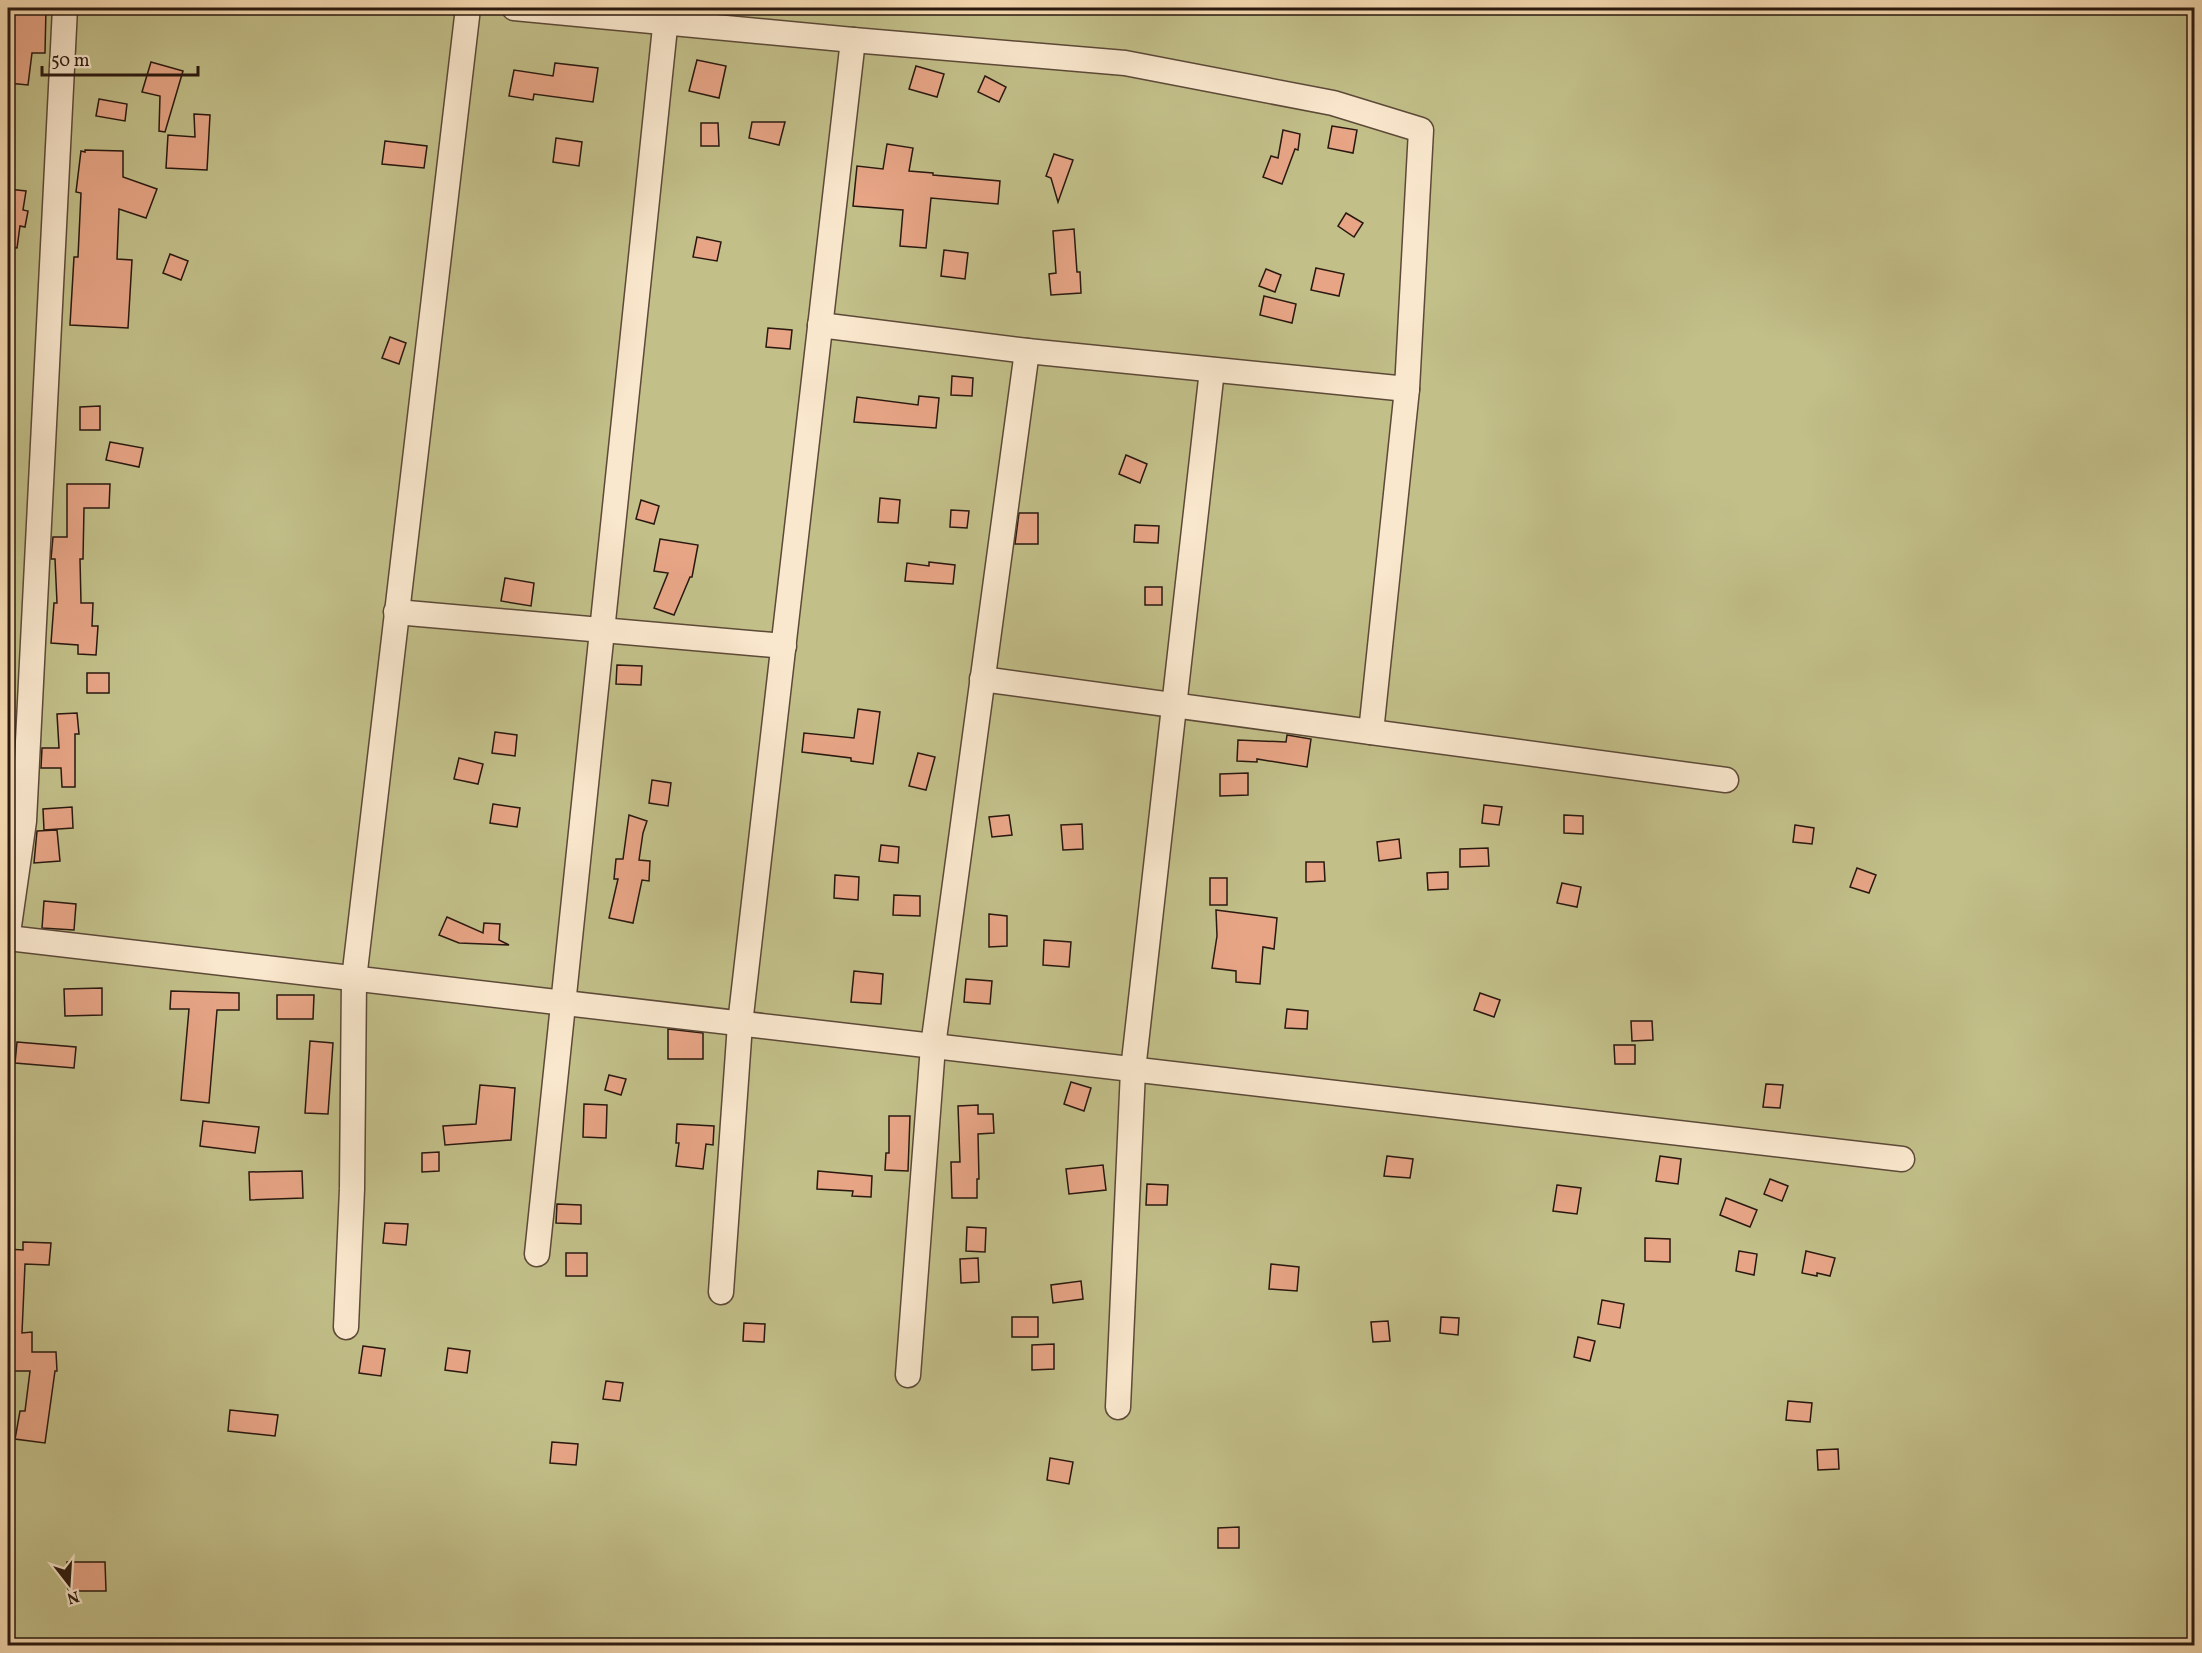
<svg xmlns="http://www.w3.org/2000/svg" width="2202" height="1653" viewBox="0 0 2202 1653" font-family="Vollkorn,serif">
<rect width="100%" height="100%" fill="#f7dcb3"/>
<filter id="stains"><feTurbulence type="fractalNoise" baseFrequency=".00333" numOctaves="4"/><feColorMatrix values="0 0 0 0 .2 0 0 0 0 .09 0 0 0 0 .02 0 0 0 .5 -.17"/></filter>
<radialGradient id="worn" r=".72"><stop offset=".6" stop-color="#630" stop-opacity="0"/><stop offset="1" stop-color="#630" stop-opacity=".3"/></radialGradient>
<!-- green -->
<polygon fill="#c2bf89" stroke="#766c4c" stroke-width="1.5" points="8,8 2194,8 2194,1645 8,1646"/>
<!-- building -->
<g fill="#e7a586" stroke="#29180f" stroke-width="1.5">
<polygon points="8,8 46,8 45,53 32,53 28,85 8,83"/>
<polygon points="697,60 726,66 719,98 689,91"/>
<polygon points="151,62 183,71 165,132 159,131 160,96 142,92"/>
<polygon points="555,63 598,68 593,102 534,94 533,100 509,96 514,70 553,76"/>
<polygon points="916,66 944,74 937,97 909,89"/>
<polygon points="985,76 1006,87 999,102 978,92"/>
<polygon points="99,99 127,104 125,121 96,116"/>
<polygon points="194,114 210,115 207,170 166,168 168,135 195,137"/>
<polygon points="752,122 785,122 779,145 749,138"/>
<polygon points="701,123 718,123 719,146 701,146"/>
<polygon points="1332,126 1357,130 1353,153 1328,148"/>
<polygon points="1283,130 1300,134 1298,150 1295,149 1282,184 1263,177 1271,156 1278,158"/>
<polygon points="556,138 582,142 579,166 553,162"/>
<polygon points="385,141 427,146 424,168 382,164"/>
<polygon points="887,144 913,148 909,171 933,173 933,175 1000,181 998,204 931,198 926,248 900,246 903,210 853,206 857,166 883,169"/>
<polygon points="85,150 123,151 123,177 157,189 146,218 119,209 117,259 132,260 128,328 70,325 74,257 78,257 81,193 76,192 81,151 85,152"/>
<polygon points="1054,154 1073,160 1058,202 1051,178 1046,176"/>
<polygon points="8,189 26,191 23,210 28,211 25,227 20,226 17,248 8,247"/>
<polygon points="1346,213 1363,223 1354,237 1338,226"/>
<polygon points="1074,229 1077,272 1080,272 1081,293 1051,295 1049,274 1056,273 1053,231"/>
<polygon points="697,237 721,242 717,261 693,257"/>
<polygon points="944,250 968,253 965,279 941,276"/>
<polygon points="170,254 188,261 181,280 163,273"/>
<polygon points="1316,268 1344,274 1339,296 1311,290"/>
<polygon points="1266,269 1281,275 1275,292 1259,286"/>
<polygon points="1264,296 1296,304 1292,323 1260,315"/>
<polygon points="768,328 792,330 790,349 766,347"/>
<polygon points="390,337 406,343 399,364 382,358"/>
<polygon points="952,376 973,378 972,396 951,395"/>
<polygon points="919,396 939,398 936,428 854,422 857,397 918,405"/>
<polygon points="100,406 100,430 80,430 80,407"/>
<polygon points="110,442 143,448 139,467 106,460"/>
<polygon points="1126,455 1147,464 1140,483 1119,474"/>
<polygon points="67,484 110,484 109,508 84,508 83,559 80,559 81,603 93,603 92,626 98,626 96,655 78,654 78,645 51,643 54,603 57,603 55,559 51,559 53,537 67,537"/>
<polygon points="880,498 900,500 898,523 878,522"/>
<polygon points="641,500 659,506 654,524 636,519"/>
<polygon points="951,510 969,511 967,528 950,527"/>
<polygon points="1019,513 1038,513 1038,544 1015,544"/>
<polygon points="1135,525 1159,526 1158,543 1134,542"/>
<polygon points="660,539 698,545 692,577 690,577 674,615 654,608 668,573 654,571"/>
<polygon points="929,562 955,565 953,584 905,581 907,563 929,566"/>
<polygon points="505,578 534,583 531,606 501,601"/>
<rect x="1145" y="587" width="17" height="18"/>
<polygon points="617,665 642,666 641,685 616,684"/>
<rect x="87" y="673" width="22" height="20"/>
<polygon points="858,709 880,712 873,764 851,761 851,758 802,752 804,733 854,738"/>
<polygon points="77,713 79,734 75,734 75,787 62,787 61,768 41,768 42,748 59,748 57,714"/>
<polygon points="495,732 517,735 515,756 492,753"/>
<polygon points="1287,735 1311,739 1307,767 1257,759 1257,762 1237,761 1238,740 1286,742"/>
<polygon points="918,753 935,757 926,790 909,786"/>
<polygon points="459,758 483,764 478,784 454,779"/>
<polygon points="1248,773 1248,795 1220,796 1220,774"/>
<polygon points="652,780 671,783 668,806 649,803"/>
<polygon points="493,804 520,808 517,827 490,823"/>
<polygon points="1484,805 1502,807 1499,825 1482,823"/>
<polygon points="72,807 73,828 44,830 43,809"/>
<polygon points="629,815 647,821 643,833 639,860 650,861 649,881 642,880 633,923 609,918 618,879 614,879 616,859 623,859"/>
<polygon points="1009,815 1012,835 992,837 989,817"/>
<polygon points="1564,815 1583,816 1583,834 1564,833"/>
<polygon points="1082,824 1083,849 1063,850 1061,825"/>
<polygon points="1795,825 1814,828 1812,844 1793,842"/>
<polygon points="57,830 60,861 34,863 37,831"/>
<polygon points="1399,839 1401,858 1379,861 1377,842"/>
<polygon points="881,845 899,847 898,863 879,861"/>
<polygon points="1488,848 1489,866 1460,867 1460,849"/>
<polygon points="1306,862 1324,862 1325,881 1306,882"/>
<polygon points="1857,868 1876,875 1869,893 1850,887"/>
<polygon points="1448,872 1448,889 1428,890 1427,873"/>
<polygon points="835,875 859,877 858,900 834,898"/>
<rect x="1210" y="878" width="17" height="27"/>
<polygon points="1562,883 1581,887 1577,907 1557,903"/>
<polygon points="894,895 920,896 920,916 893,915"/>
<polygon points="44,901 76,904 74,930 42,928"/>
<polygon points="1216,910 1277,918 1274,949 1263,947 1260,984 1236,982 1236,971 1212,968 1217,936"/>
<polygon points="989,914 1007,916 1007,946 989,947"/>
<polygon points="447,917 483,933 484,923 500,924 499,940 509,945 459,943 439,935"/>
<polygon points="1044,940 1071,942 1069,967 1043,965"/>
<polygon points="854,971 883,974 881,1004 851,1002"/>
<polygon points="966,979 992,981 990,1004 964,1002"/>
<polygon points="102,988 102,1015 65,1016 64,989"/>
<polygon points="171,991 239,993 239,1010 217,1010 209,1103 181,1100 189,1009 170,1009"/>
<polygon points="1480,993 1500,1000 1494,1017 1474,1010"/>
<polygon points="277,995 314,995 313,1019 277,1019"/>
<polygon points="1287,1009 1308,1011 1307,1029 1285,1028"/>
<polygon points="1631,1021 1652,1021 1653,1040 1632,1041"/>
<polygon points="668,1029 703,1033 703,1059 668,1059"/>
<polygon points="310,1041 333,1043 328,1114 305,1113"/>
<polygon points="17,1042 76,1047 74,1068 15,1063"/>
<polygon points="1614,1045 1635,1045 1635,1064 1615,1064"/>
<polygon points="609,1075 626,1079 621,1095 605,1090"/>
<polygon points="1071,1082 1091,1088 1084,1111 1064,1104"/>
<polygon points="1766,1084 1783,1085 1780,1108 1763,1107"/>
<polygon points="480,1085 515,1088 511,1140 445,1145 443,1126 476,1124"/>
<polygon points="584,1104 607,1105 606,1138 583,1137"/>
<polygon points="978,1105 978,1114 993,1114 994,1133 978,1134 979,1179 977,1179 977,1198 952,1198 951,1162 960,1162 958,1106"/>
<polygon points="889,1116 910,1116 908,1171 885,1170 886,1153 889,1153"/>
<polygon points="203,1121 259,1127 255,1153 200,1146"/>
<polygon points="677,1124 714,1126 713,1145 706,1144 703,1169 676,1166 679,1143 676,1143"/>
<polygon points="439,1152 439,1171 422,1172 422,1153"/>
<polygon points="1387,1156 1413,1159 1410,1178 1384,1176"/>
<polygon points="1660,1156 1681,1159 1678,1184 1656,1181"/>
<polygon points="1103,1165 1106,1190 1069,1194 1066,1169"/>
<polygon points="302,1171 303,1198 250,1200 249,1172"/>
<polygon points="818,1171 872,1176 871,1197 852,1196 853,1191 817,1189"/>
<polygon points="1770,1179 1788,1186 1782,1201 1764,1194"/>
<polygon points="1147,1184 1168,1185 1167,1205 1146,1205"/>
<polygon points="1557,1185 1581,1188 1577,1214 1553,1211"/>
<polygon points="1726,1198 1757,1210 1750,1227 1720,1215"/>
<polygon points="557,1204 581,1205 581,1224 556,1223"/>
<polygon points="385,1223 408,1224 406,1245 383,1243"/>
<polygon points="967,1227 986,1228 985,1252 966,1251"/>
<polygon points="1645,1238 1670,1239 1670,1262 1645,1261"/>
<polygon points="23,1242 51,1243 49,1265 25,1264 22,1333 32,1332 32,1352 56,1352 57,1371 55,1371 45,1443 15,1439 20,1411 25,1411 30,1371 8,1371 8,1249 23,1250"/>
<polygon points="1739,1251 1757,1254 1754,1275 1736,1271"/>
<polygon points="1806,1251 1835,1258 1830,1276 1817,1273 1817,1276 1802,1273"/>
<rect x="566" y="1253" width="21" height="23"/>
<polygon points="978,1258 979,1282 961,1283 960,1259"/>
<polygon points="1271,1264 1299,1267 1297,1291 1269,1289"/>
<polygon points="1081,1281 1083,1299 1053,1303 1051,1285"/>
<polygon points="1602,1300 1624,1304 1620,1328 1598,1324"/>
<rect x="1012" y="1317" width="26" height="20"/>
<polygon points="1441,1317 1459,1318 1458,1335 1440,1333"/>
<polygon points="1388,1321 1390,1341 1373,1342 1371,1322"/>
<polygon points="744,1323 765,1324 764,1342 743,1341"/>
<polygon points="1578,1337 1595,1341 1590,1361 1574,1357"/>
<polygon points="1054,1344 1054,1369 1032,1370 1032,1345"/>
<polygon points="363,1346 385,1349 381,1376 359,1373"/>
<polygon points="448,1348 470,1351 467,1373 445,1370"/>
<polygon points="606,1381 623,1383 620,1401 603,1399"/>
<polygon points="1788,1401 1812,1403 1810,1422 1786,1420"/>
<polygon points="230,1410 278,1415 275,1436 228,1431"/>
<polygon points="552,1442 578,1444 576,1465 550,1463"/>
<polygon points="1838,1449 1839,1469 1818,1470 1817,1450"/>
<polygon points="1050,1458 1073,1462 1069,1484 1047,1480"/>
<polygon points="1239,1527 1239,1548 1218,1548 1218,1528"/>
<polygon points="67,1562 105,1562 106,1591 68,1591"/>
</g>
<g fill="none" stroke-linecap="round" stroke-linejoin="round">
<defs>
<g id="minor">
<polyline points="514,8 853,40 1125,63 1333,103 1421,130 1407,389 1027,351 820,325"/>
<polyline points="396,612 784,646"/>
<polyline points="982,679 1371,732 1407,389"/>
<polyline points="1371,732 1726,780"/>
<polyline points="8,933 24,821 65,8"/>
<polyline points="8,938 1902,1159"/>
<polyline points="537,1254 667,8"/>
<polyline points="721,1292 740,1024 853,40"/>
<polyline points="346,1327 352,1189 354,979 468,8"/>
<polyline points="908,1375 933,1046 1027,351"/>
<polyline points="1118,1407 1133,1070 1212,370"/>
</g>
</defs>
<!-- minor casing -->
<use href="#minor" stroke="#5c4938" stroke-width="27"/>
<!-- minor -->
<use href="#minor" stroke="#fae8ce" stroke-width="24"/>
</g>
<!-- margin -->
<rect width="2202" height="1653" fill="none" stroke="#f7dcb3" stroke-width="30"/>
<rect x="9" y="9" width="2184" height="1635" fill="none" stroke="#29180f" stroke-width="3"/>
<rect x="15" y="15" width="2172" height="1623" fill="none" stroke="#29180f" stroke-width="1.5"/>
<!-- north arrow -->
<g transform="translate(69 1584) rotate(163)" stroke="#fae8ce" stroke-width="4.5" paint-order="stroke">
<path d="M0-4.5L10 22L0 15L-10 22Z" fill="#29180f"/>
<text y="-9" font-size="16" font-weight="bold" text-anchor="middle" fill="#29180f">N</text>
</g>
<!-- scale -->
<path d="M42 66v9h156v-9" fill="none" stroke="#29180f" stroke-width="3"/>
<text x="51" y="66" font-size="18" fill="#29180f" stroke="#fae8ce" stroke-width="4.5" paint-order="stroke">50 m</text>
<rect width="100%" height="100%" filter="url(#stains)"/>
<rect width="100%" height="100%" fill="url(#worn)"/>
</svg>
